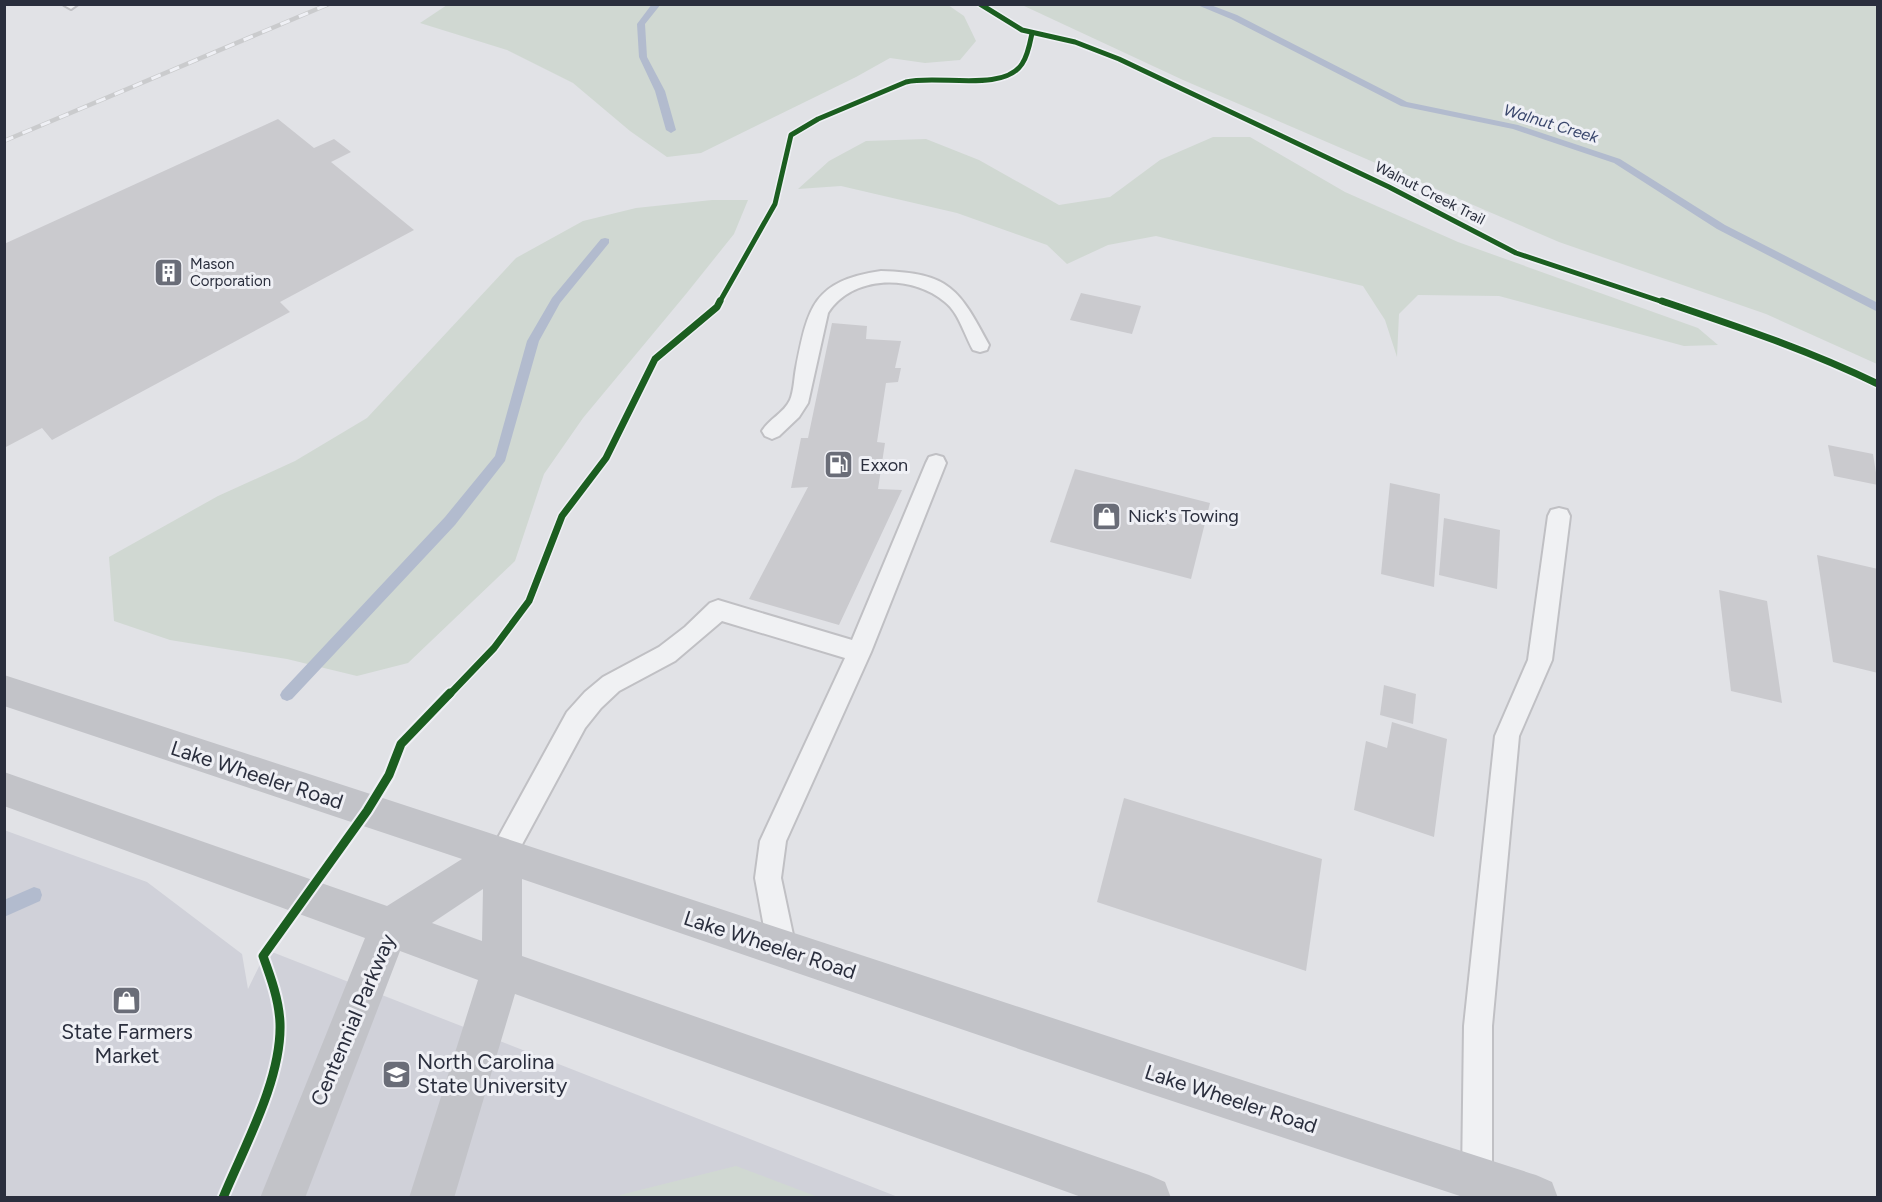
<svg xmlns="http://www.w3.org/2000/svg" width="1882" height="1202" viewBox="0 0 1882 1202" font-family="Figtree,sans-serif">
<rect width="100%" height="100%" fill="#e1e2e6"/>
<!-- built -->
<polygon fill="#d0d1d9" points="4,830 147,882 242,954 248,989 267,950 898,1197 5,1197"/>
<!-- green -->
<g fill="#d0d8d2">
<polygon points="447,5 948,5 964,16 976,41 960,60 925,63 890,58 856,77 701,153 667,157 630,131 573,83 507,50 420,23"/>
<polygon points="1022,5 1877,5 1877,364 1766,314 1559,242 1183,80"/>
<polygon points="1213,137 1250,137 1345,192 1458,242 1698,328 1718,345 1684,346 1499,296 1418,295 1399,314 1397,357 1385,320 1363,286 1156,236 1108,245 1067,264 1047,245 957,213 841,186 798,189 829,161 866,141 926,139 979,160 1059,205 1110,197 1160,160"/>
<polygon points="712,200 748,200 734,234 686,294 583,418 544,474 515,561 408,663 357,676 287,659 170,640 114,621 109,557 218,496 295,461 367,418 516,258 583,221 636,208"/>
<polygon points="736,1166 818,1197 620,1197 620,1195"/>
</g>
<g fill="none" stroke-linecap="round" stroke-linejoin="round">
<!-- stream -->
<g fill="#b2bbce" fill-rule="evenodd">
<polygon points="652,4 661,4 645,24 647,57 665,91 676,130 671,133 666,130 655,91 639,57 637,24"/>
<polygon points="1195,4 1208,4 1237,15 1407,102 1518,125 1620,159 1725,225 1878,303 1878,312 1717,229 1614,163 1513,129 1401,106 1231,19"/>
<polygon points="605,238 609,239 609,243 560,303 539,341 505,461 455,525 292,699 287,701 282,699 280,695 282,691 445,517 495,456 527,341 552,298 601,239"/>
<polygon points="34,887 40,889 42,895 40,901 4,917 4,900"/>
</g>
</g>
<!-- building -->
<g fill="#cacace">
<polygon points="278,119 314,148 334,139 351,152 331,162 414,230 280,302 290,312 288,313 52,440 42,428 4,448 4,244"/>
<polygon points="1081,293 1141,306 1132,334 1070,320"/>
<polygon points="832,323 867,326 866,339 901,341 895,368 901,368 898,382 886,383 877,442 885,443 878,489 902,490 839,625 749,599 808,487 791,488 801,438 808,438"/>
<polygon points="1828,445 1873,454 1878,485 1834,476"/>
<polygon points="1075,469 1210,503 1191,579 1050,542"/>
<polygon points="1390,483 1440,494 1434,587 1381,574"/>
<polygon points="1444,518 1500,530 1497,589 1439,575"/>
<polygon points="1817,555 1878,569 1878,673 1833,662"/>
<polygon points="1719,590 1767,601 1782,703 1731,691"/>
<polygon points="1384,685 1416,694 1413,724 1380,715"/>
<polygon points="1392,722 1447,739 1434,837 1354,810 1366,741 1387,748"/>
<polygon points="1124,798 1322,859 1306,971 1097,902"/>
</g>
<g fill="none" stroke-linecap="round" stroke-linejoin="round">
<defs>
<g id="service">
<polygon points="78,4 71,9 64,5 64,4"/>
<path d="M881 271C950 273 959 289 989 345L987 350 980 352 973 350C964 334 959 313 945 302 912 274 852 275 828 313L808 403 799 417 779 436 772 439 765 436 762 431C769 419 784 413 790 400 794 391 794 378 796 368 808 307 813 281 881 271Z"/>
<polygon points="936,455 943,457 946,463 871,652 786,841 781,878 796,949 792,959 782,963 772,959 768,949 755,878 760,841 845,658 722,621 675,661 619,691 601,708 585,728 512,863 503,867 494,863 490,854 494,845 567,712 585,692 603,677 659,647 685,627 710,603 718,600 852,640 926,463 929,457"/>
<polygon points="1559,508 1567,510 1570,516 1552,660 1519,736 1492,1026 1492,1178 1488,1189 1477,1193 1466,1189 1462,1178 1464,1026 1495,736 1528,660 1548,516 1551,510"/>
</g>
</defs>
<!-- service casing -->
<use href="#service" stroke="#c0c0c4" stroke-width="4"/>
<!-- service -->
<use href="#service" fill="#f0f1f3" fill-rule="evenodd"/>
<!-- secondary -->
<path fill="#c2c3c8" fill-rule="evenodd" d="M4 675C516 840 1025 1011 1536 1175L1552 1182 1558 1198H1466L1148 1093 522 879V956L1149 1175 1165 1182 1171 1198H1084L515 994 454 1198H409L478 980 400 951 305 1198H260L365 938 4 806V772L387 906 462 859 4 706ZM483 889 482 941 432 923Z"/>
<defs>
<polyline id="rail" points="4,141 329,4"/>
</defs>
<!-- rail casing -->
<use href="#rail" stroke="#cacbcd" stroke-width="4.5"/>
<!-- rail -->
<use href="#rail" stroke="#eff0f5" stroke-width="3" stroke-dasharray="10" stroke-linecap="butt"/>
<defs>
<g id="cycleway-far2">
<polyline points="980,4 1022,30 1075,42 1119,59 1389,187 1516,253 1666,303"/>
<path d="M719 303 775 204 791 135 818 119 906 82C937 74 1003 93 1022 64 1028 55 1030 43 1032 33"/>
</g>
<g id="cycleway-far1">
<path d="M1662 301C1736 326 1808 350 1878 384"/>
<polyline points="449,695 494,648 529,601 562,516 606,458 655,359 717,307 720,301"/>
</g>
<path id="cycleway" d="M223 1198C244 1147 282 1079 280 1023 279 1000 271 978 263 956L367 811 389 775 401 744 450 693"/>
</defs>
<!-- cycleway-far2 casing -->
<use href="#cycleway-far2" stroke="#eff0f5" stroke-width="8"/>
<!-- cycleway-far1 casing -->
<use href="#cycleway-far1" stroke="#eff0f5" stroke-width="10"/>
<!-- cycleway casing -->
<use href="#cycleway" stroke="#eff0f5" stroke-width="13"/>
<!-- cycleway-far2 -->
<use href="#cycleway-far2" stroke="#1b5e20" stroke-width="5"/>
<!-- cycleway-far1 -->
<use href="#cycleway-far1" stroke="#1b5e20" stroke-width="7"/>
<!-- cycleway -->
<use href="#cycleway" stroke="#1b5e20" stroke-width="9"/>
</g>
<!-- icons -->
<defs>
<symbol id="building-square" viewBox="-11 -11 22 22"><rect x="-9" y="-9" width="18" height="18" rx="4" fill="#6a6d78" stroke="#eff0f5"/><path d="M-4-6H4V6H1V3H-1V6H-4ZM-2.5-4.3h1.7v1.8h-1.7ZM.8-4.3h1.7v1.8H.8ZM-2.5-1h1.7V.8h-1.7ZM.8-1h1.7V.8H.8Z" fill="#fff"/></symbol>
<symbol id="fuel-square" viewBox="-11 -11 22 22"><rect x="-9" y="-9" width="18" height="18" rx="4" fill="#6a6d78" stroke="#eff0f5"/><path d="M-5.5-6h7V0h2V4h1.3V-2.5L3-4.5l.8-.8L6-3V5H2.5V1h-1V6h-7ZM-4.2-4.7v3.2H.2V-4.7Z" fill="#fff"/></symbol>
<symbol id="shop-square" viewBox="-11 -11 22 22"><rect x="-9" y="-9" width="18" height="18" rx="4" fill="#6a6d78" stroke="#eff0f5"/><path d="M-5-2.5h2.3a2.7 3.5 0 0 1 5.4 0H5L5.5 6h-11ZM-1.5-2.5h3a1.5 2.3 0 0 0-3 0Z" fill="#fff"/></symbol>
<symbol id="university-square" viewBox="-11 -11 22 22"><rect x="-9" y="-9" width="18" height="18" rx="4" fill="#6a6d78" stroke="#eff0f5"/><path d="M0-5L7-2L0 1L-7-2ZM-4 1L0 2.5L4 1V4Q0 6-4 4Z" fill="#fff"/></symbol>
</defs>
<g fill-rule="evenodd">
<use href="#building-square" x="152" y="256" width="33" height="33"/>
<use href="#fuel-square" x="822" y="448" width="33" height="33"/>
<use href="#shop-square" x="1090" y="500" width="33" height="33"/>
<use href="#shop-square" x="110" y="984" width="33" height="33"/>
<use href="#university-square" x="380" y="1058" width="33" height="33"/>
</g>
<g text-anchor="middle" stroke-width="6" stroke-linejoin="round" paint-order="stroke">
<!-- far-street labels -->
<g font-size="15" fill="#2a2e3d" stroke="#eff0f5">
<text transform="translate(1430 193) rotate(27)" y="5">Walnut Creek Trail</text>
</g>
<!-- far-poi labels -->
<g font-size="15" fill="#2a2e3d" stroke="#eff0f5" text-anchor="start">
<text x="190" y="269">Mason<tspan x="190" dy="17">Corporation</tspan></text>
</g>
<!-- far-water labels -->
<g font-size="16" font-style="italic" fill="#39466c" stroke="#eff0f5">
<text transform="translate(1551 123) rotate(17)" y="6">Walnut Creek</text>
</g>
<!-- poi labels -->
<g font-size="18" fill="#2a2e3d" stroke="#eff0f5" text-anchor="start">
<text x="860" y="471">Exxon</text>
<text x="1128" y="522">Nick's Towing</text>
</g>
<!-- near-street labels -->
<g font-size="21" fill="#2a2e3d" stroke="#eff0f5">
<text transform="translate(257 775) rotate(18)" y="7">Lake Wheeler Road</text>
<text transform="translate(770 945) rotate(18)" y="7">Lake Wheeler Road</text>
<text transform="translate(353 1020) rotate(-67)" y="7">Centennial Parkway</text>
<text transform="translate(1231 1099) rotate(18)" y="7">Lake Wheeler Road</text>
</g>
<!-- near-poi labels -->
<g font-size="21" fill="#2a2e3d" stroke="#eff0f5">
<text x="127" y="1039">State Farmers<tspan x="127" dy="24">Market</tspan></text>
<text x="417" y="1069" text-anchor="start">North Carolina<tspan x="417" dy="24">State University</tspan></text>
</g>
</g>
<!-- border -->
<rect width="1882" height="1202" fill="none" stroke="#2a2e3d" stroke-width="12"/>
</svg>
